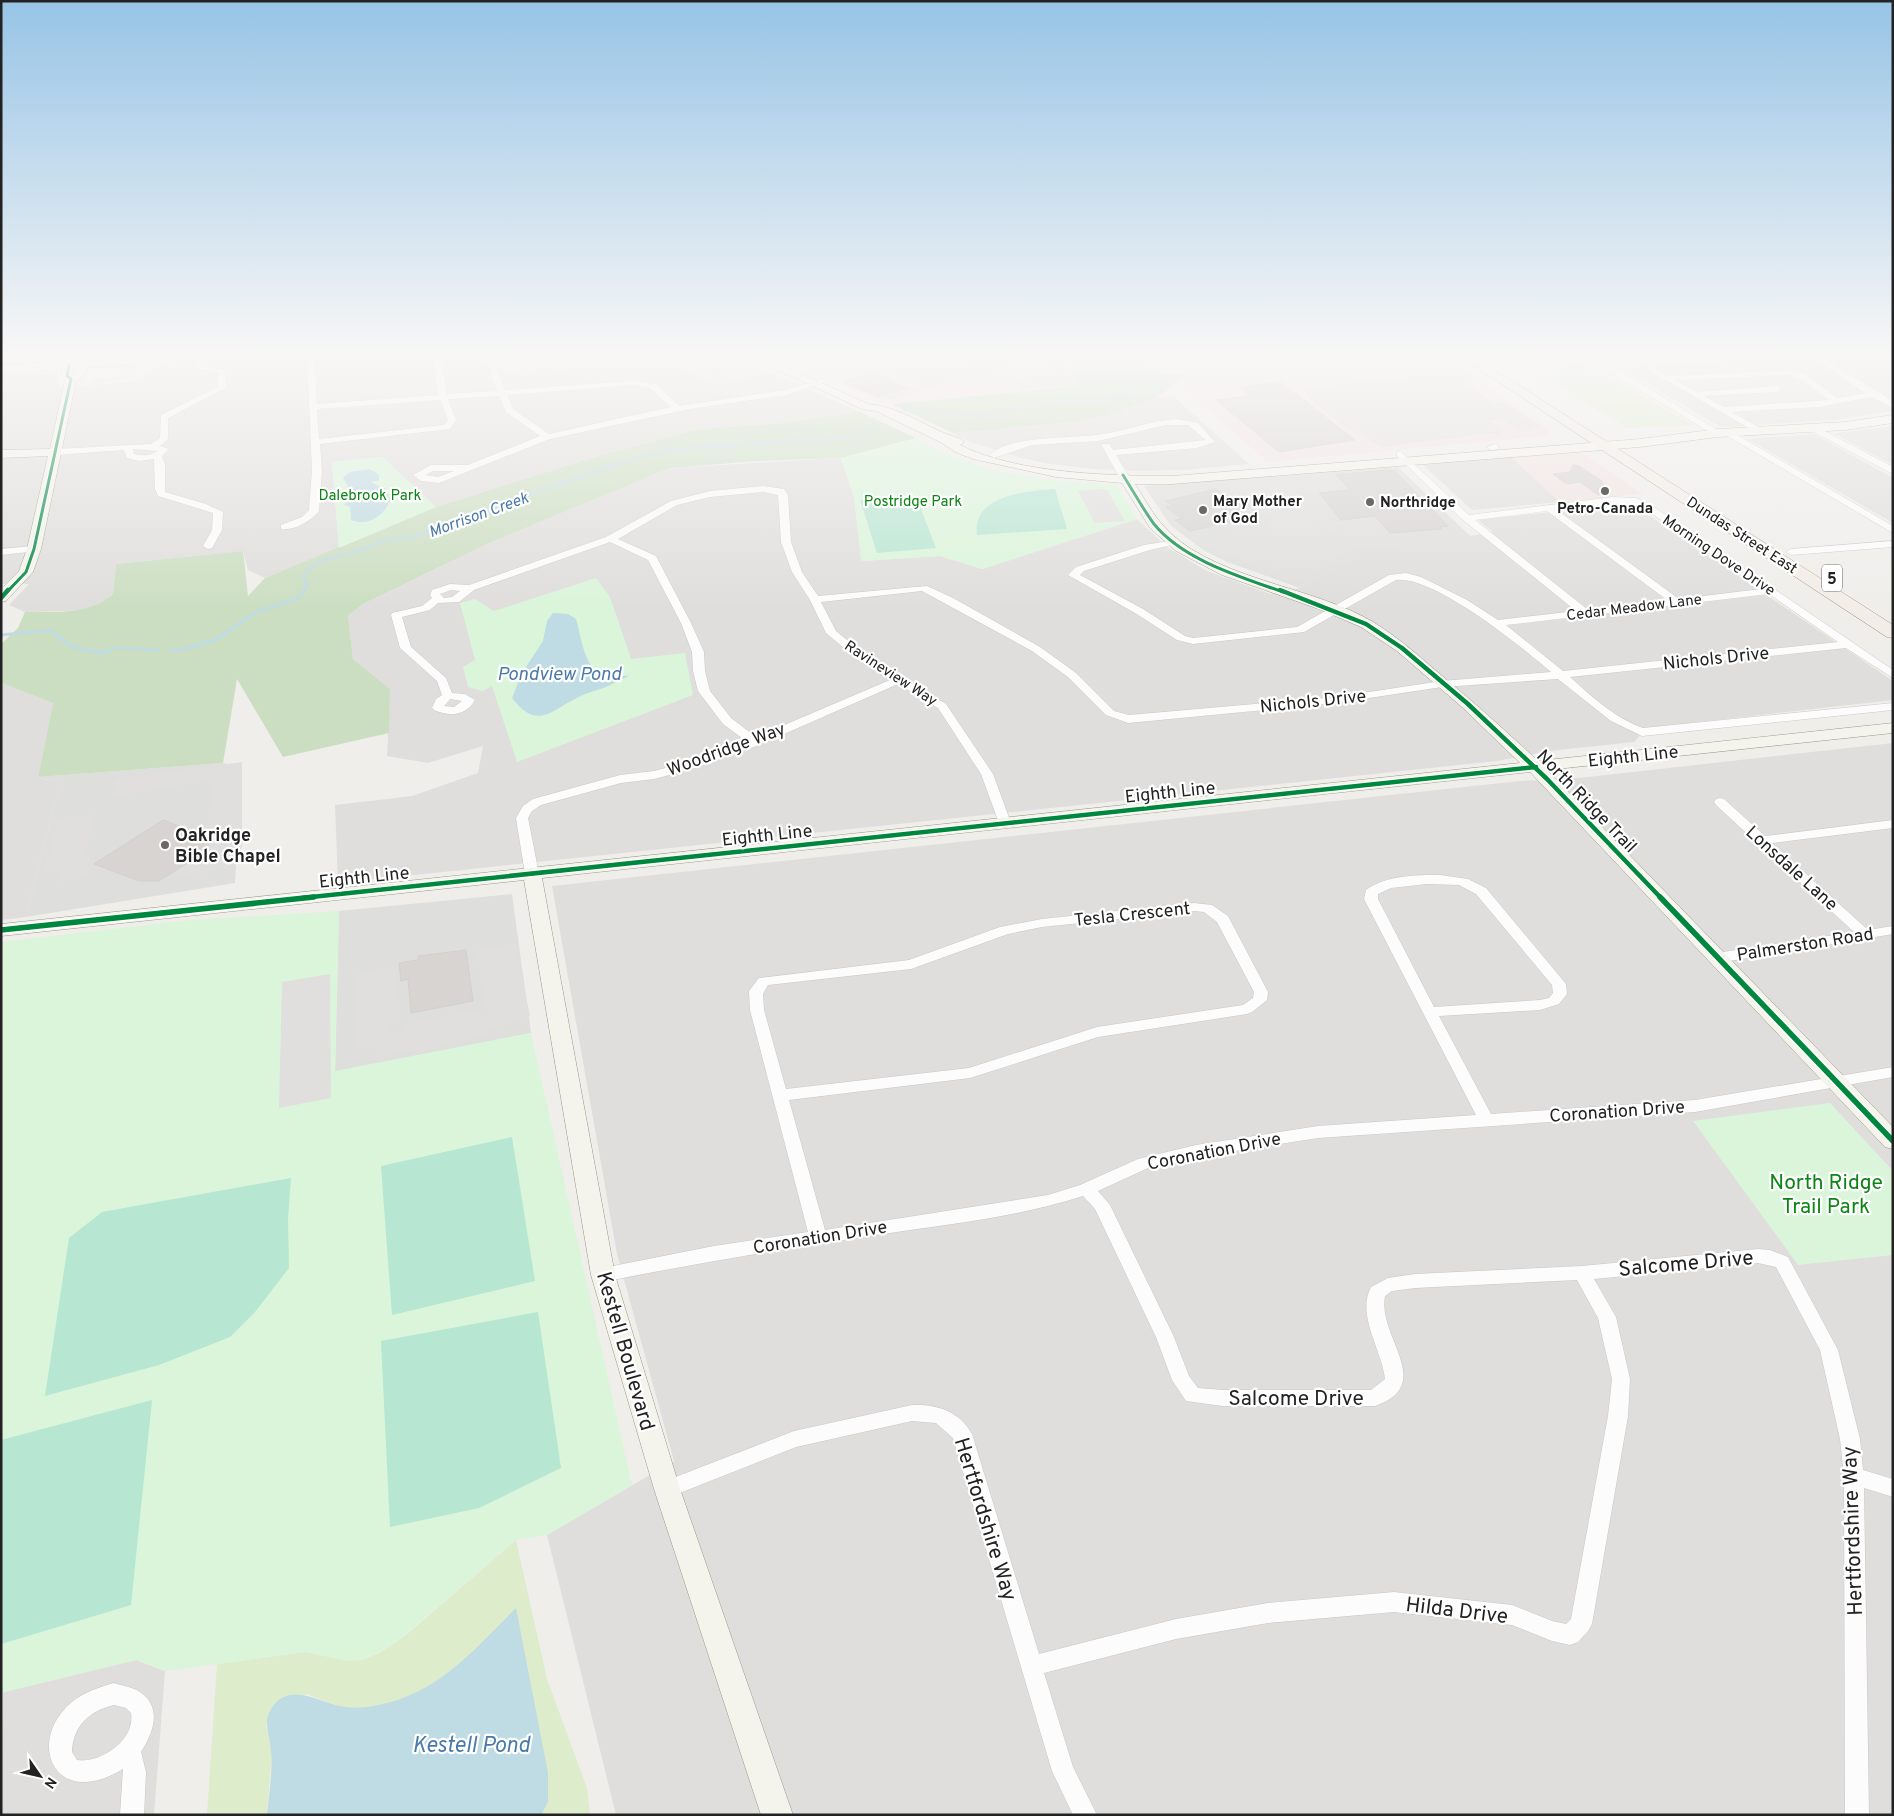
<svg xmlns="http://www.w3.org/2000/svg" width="1894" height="1816" viewBox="0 0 1894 1816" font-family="Overpass,sans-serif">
<rect width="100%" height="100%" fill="#f0eeeb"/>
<!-- residential -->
<g fill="#dfdedc">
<polygon points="292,356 498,356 503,373 652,363 694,372 711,384 771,373 860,412 773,424 699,429 591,458 436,507 382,457 332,462 339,548 265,578 248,570 243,551 116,564 113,594 106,600 88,610 25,612 9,605 29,584 1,584 1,374 56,372 58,373 59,387 131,382 161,365"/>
<polygon points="1778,356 1880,356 1893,364 1893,411 1835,420 1721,427 1623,369 1651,365 1781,359"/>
<polygon points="1173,396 1249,464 1184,470 1138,471 1094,469 1049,464 1018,457 971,442 953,433 1072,422 1106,416 1156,398"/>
<polygon points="1893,426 1893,465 1835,434 1836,433"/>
<polygon points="1814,434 1893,478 1893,523 1748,439"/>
<polygon points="1511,457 1560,502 1472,510 1423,465"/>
<polygon points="841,458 854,497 862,561 940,556 982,569 1137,519 1167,547 1207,571 1270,594 1300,588 1339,563 1353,557 1281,476 1398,467 1470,536 1493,532 1477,519 1634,505 1893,681 1893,700 1647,728 1634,742 1549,751 1497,761 338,883 335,805 412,796 478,773 483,746 428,763 387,756 390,689 353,659 348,615 365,603 487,544 670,468"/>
<polygon points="1,683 53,703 38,777 60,783 26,917 1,920"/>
<polygon points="1893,743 1893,1815 616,1815 547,1535 674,1461 617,1254 552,886 1520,781 1570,779"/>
<polygon points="136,1660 165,1671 154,1815 1,1815 3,1692"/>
</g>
<!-- commercial -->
<g fill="#f1e3e1">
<polygon points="498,356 739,356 771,373 711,384 694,372 652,363 502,373"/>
<polygon points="778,356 1080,356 1080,386 884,404"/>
<polygon points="1134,356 1447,356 1550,431 1544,436 1268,462 1177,383 1186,376 1183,369 1150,369"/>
<polygon points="1581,452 1643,494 1560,502 1511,457"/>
</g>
<!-- religious -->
<g fill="#dededc">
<polygon points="1281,476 1353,557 1339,563 1300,588 1227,562 1205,551 1171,526 1144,486"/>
<polygon points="223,763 241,769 235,883 26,917 60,783 38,777"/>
<polygon points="512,894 531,1033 335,1072 339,911"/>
</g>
<!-- grass -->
<g fill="#ddeccb">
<polygon points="1601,356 1616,356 1622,359 1681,356 1766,356 1629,365 1615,363"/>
<polygon points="1559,371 1564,373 1598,372 1693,425 1627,428 1538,373"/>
<path d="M516 1540 547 1679 587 1788 590 1815H541L548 1802 462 1662C429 1689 384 1717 340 1706 329 1703 318 1698 307 1694L266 1725 272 1751 267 1815H207L217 1664 305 1652 349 1661 365 1659 381 1652 406 1635Z"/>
</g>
<!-- forest -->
<g fill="#cbdec1">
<path d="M1080 356H1134C1156 375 1161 373 1189 372L1156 398 1106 416 1072 422 953 433 891 404 1080 386 1070 368Z"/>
<path d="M860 412 916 438 841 458 758 461 670 468 487 544 365 603 348 615 353 659 390 689 389 733 283 757 237 679 223 763 38 777 53 703 1 683V644L18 628 25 612C55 611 89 616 113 594L116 564 243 551 248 596 265 578 436 507 591 458 699 429 773 424Z"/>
</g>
<!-- park -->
<g fill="#daf5da">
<path d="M916 438C978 475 1047 482 1117 484L1137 519 982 569 940 556 861 561 854 497 841 458Z"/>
<polygon points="382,457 436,507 339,548 332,462"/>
<polygon points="596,578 610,597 631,659 685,653 693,695 517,762 492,686 483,691 468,687 463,667 475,660 460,603 475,599 494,611"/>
<polygon points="339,911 335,1071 531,1033 632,1485 547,1535 516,1540 394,1644 365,1659 349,1661 305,1652 165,1671 136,1660 1,1693 1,942 190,920"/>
<polygon points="1830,1103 1893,1171 1893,1255 1798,1265 1693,1121"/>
</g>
<!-- pitch -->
<g fill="#b7e6d2">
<path d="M1055 489 1067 529 977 535C971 495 1027 491 1055 489Z"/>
<polygon points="916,496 936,548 877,553 860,500"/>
<polygon points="512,1137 535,1281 392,1315 381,1166"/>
<polygon points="291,1178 288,1219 289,1268 255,1312 230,1337 159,1365 45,1396 69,1238 102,1212"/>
<polygon points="538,1312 561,1468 479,1508 390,1527 381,1341"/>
<polygon points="152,1400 131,1605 1,1644 1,1440"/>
</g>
<!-- parking -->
<g fill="#e0dfde">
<polygon points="608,356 670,357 523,370 523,365 571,361 571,359 608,359"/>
<polygon points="825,356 934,356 867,361 865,357 843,364"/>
<polygon points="1040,356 1076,356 1067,368 1077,385 1021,389 1014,378 1054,374 1055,371 1050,371"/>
<polygon points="1193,356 1266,356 1252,358 1254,360 1202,366"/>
<polygon points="1397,356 1434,356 1441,361 1435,361 1438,364 1413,367"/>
<polygon points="1535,356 1558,356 1567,362 1580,364 1588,371 1567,371 1553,363 1548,364"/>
<polygon points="1008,359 1018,373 993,375 996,380 941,384 942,387 918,389 920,391 891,400 883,397 918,385 887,371 893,370 892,366"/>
<polygon points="1397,362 1402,365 1397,366 1401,369 1315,381 1306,375"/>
<polygon points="707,365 715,365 737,376 721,381 696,368"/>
<polygon points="137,366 133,378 92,384 95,379 119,377 123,367"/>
<polygon points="1450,371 1454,374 1460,373 1474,382 1468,383 1477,391 1494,403 1504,402 1540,426 1531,428 1534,431 1520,432 1501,419 1489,421 1503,431 1499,432 1502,435 1493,433 1382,447 1342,425 1311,400 1304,389"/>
<polygon points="1329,476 1342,481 1345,488 1310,492 1298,477"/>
<polygon points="1276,485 1280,489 1289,488 1345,553 1342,558 1297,584 1201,546 1222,541 1270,524 1269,518 1228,489"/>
<polygon points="1099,489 1107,490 1125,521 1095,523 1078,491"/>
<polygon points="1366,520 1371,525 1378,524 1397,545 1369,549 1354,548 1343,543 1325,523"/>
<polygon points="242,762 242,831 233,833 233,842 243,841 239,859 225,868 210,870 195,880 184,876 168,878 204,854 214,857 216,854 216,852 210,848 217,843 218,832 207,834 211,781 112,796 114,779"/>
<polygon points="94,814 85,856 91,856 86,877 56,882 59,870 44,872 58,819"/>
<polygon points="515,943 530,1016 514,1020 515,1022 487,1027 488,1036 376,1058 375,1046 356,1049 354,974 396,966 400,1022 386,1025 397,1033 405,1031 405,1024 478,1010 479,1019 487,1015 495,1004 484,1005 477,950"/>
<polygon points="330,974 331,1098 279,1108 282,982"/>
</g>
<!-- water -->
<g fill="#bfdbe3">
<path d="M370 469 379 475V481H373L372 483 386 489 391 499C384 515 370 527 351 520L350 507 344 505 353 495 343 478 350 472Z"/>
<path d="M553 613 568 614 576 619C581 636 584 667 602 675 610 679 620 675 629 676 622 679 615 683 608 686 599 690 588 692 579 697 552 709 538 732 512 698L522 673 543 641 547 621Z"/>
<path d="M516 1608 548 1773V1802L541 1815H267C269 1794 273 1771 271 1750 270 1737 264 1725 269 1713 285 1679 317 1701 340 1706 353 1709 366 1708 378 1705 438 1694 475 1649 516 1608Z"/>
</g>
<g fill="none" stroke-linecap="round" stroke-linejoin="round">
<!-- stream-far1 -->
<g stroke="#bfdbe3" stroke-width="2.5">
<polyline points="904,410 984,416 1049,402 1104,400 1122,394 1127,386 1128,374 1104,356"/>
<polyline points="303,592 307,586 303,577 310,568 323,560 355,552 382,541 416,537 433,529 482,514 519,498 636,458 672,450 857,436 877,422"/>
</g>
<!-- stream -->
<g stroke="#bfdbe3" stroke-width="3">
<polyline points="1,635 50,630 72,647 101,653 116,648 158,650"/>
<polyline points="170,650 182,650 217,639 256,612 299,598 304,590"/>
</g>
</g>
<!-- building -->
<g fill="#d7d4d2" stroke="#d3d0cc">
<polygon points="869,373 874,374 907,388 878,397 843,382"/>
<polygon points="1281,382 1355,440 1279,452 1216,400 1249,396 1239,387"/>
<polygon points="1573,465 1579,466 1602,481 1608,494 1598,495 1580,482 1566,484 1553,474 1570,472"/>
<polygon points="1385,470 1395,471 1448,526 1440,527 1442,529 1390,533 1375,516 1341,520 1319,493 1350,490 1336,475"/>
<polygon points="1216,489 1243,506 1237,507 1248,515 1235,518 1238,520 1190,531 1175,520 1182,519 1166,507 1173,506 1166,501"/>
<polygon points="163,820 212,839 204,852 159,881 139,881 94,864"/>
<polygon points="466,950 473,1001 411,1013 408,979 401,981 399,963 418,960 418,956"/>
</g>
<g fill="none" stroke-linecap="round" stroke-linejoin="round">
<defs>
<g id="street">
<path d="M433 356H441L447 394 497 391 484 356H492L505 390 634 381 656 384 679 406 786 390 823 379 827 381 787 395 690 409 550 439 439 483 421 481 413 475 431 465H468L540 436 506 412 499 396 448 399 456 420 450 429 320 444 322 470 319 511C311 521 294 531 281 529V525L302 517 309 510 312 470 307 358 314 360 317 404 438 395ZM634 385 650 388 671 407 549 434 513 409 507 395ZM440 400 448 420 444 425 319 439 317 409ZM433 471H454L438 477 425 475Z"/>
<path d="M1811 356H1820L1893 401V408L1871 397 1820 407 1732 412 1762 429V433L1759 434 1645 368 1652 366 1668 376 1791 370 1805 374 1837 398 1865 393ZM1790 375 1799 378 1829 400 1724 407 1704 396 1777 392 1781 389 1777 386 1696 392 1676 380Z"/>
<path d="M195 364 225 370 226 388 168 418V439L160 446 169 449 162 456 165 464V492L206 504 223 512 222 530 212 548 208 549 203 546 212 530 213 513 158 496 155 489 154 459 139 461 127 458 124 450 56 455 51 452 56 449 151 444 160 438 161 415 218 387V373L195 368ZM133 449 158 451C150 456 143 456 134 454Z"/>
<polygon points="1606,366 1612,366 1722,433 1715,435 1606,370"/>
<path d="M1177 419 1198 423 1215 442 1197 448 1116 455 1128 475 1123 478 1118 475 1102 446 1103 444H1109L1113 450 1206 440 1188 425H1166L1098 441 1032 445 994 458 989 455C1013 433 1078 440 1109 433 1132 429 1153 420 1177 419Z"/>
<polygon points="1813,425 1893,467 1893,474 1810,430 1809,428"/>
<polygon points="1727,429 1893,526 1893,533 1724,434 1723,432"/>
<polygon points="1495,444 1498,445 1498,449 1491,450 1487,447"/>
<path d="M1400 451 1469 515 1613 497 1636 498 1651 505 1893 670V678L1846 648 1570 677C1592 697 1615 718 1643 728L1893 703V710L1642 736 1611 721 1558 679 1442 687 1336 703 1128 723 1106 715 1068 677 1032 651 922 591 821 602 836 631 865 655 946 704 993 774 1011 823 1010 826H1000L999 823 981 774 938 708 898 684 759 745 689 770 654 779 621 783 541 805 532 811 528 818 539 874 532 878 525 874 516 818 523 806 533 799 620 775 654 771 681 764 746 741 723 724 698 691 693 671 692 652 681 623 648 560 610 542 474 590 459 602 438 603 430 610 402 617 411 647 446 678 452 693 465 694 475 700C466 716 450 717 434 710L432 708 436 699 442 695 437 681 400 648 391 615 392 613 422 606 432 598 430 595 432 590 450 584 469 585 606 537 671 501 710 491 763 486 784 489 788 495 791 542 802 572 818 596 927 586 953 598 1040 647 1076 673 1114 711 1129 715 1336 697 1442 681 1551 672C1522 647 1433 575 1396 580L1304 632 1193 644 1177 640 1135 613 1068 575 1076 567 1144 545 1176 540V544L1150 550 1084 571 1080 575 1143 609 1185 636 1193 638 1297 627 1389 575 1406 573 1421 577 1467 600 1498 620 1576 611 1463 520 1397 456V452ZM763 492 778 495 781 542 792 572 810 600 826 633 857 659 890 680 756 737 731 718 710 691 705 671 704 652 691 623 656 556 618 539 677 505 710 497ZM1613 503 1634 504 1645 509 1761 589 1679 599 1557 510ZM1547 511 1667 600 1587 609 1475 520ZM451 590 460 591 452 597 444 598 440 594ZM1769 594 1838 642 1563 671 1506 625ZM450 699 462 701 454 707 444 706Z"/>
<polygon points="1893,541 1893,547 1791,555 1786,552 1791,549"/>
<polygon points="34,546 38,547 38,551 1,555 1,549"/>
<polygon points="1720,798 1724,799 1765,836 1893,820 1893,828 1772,843 1868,930 1893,926 1893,934 1717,963 1712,961 1710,958 1717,953 1854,932 1716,805 1714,802 1716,799"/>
<path d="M1440 875 1468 879 1486 888 1566 984 1567 994 1559 1004 1540 1010 1439 1016 1491 1114 1695 1100 1893 1067V1077L1695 1112 1318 1138 1196 1157 1148 1168 1098 1191 1110 1205 1174 1337 1189 1376 1198 1388 1223 1390H1371L1385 1379C1382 1350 1356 1315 1371 1287L1388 1278 1415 1274 1582 1266 1758 1249 1770 1250 1788 1257 1838 1350 1860 1439 1863 1470 1893 1479V1497L1864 1488 1869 1815H1845L1844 1476 1840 1439 1820 1350 1776 1267 1758 1263 1594 1279 1616 1317 1630 1379 1628 1416 1592 1624 1588 1631 1578 1642 1570 1645 1552 1641 1512 1625 1394 1612 1268 1623 1176 1639 1044 1673 1073 1767 1097 1815H1073L1052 1771 953 1438 936 1423 912 1421 796 1447 667 1498 660 1495 657 1489 660 1483 794 1431 912 1405C936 1404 960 1411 972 1434L1039 1654 1176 1619 1268 1603 1394 1592 1512 1605 1552 1621 1566 1624 1571 1619 1608 1416 1612 1379 1598 1318 1577 1280 1415 1288 1392 1291 1385 1296C1377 1337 1437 1384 1375 1406H1223L1186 1401 1172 1380 1156 1337 1095 1209 1083 1196C1018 1217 950 1224 883 1234 789 1248 696 1263 603 1282L597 1280 594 1275 597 1270 603 1268 714 1246 808 1232 750 1010 749 991 759 978 909 960 1000 927 1042 919 1194 903 1212 905 1228 916 1268 992 1267 1000 1252 1012 1247 1014 1098 1037 970 1078 789 1100 825 1230 1048 1195 1080 1185 1138 1159 1196 1145 1318 1126 1476 1115 1364 899 1366 890C1387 875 1416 875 1440 875ZM1427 884 1459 885 1476 894 1552 985 1553 993 1549 998 1540 1000 1434 1007 1378 899V894L1391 888ZM1194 911 1204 912 1217 922 1254 992 1253 998 1243 1005 1097 1027 969 1068 786 1089 764 1010 763 994 768 985 911 969 1008 934 1042 927Z"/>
<path d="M114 1683C122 1686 133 1687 140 1692 163 1708 153 1733 141 1752L146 1772 144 1815H120L123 1769C54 1811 25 1741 72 1702 84 1692 100 1687 114 1683ZM114 1705 126 1708 131 1713C136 1740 100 1764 77 1760L72 1752C73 1726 89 1711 114 1705Z"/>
</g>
<g id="secondary">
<polygon points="68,356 78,356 73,374 82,356 92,356 85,375 76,381 41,549 33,572 6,601 1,602 1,589 19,571 27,549 48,456 1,458 1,450 50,449 65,380 61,376"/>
<path d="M748 356H762L868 404C901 406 930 431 962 439L964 442 960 445C1003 467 1069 473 1117 475L1123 471 1130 476H1172L1640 439 1718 429 1845 422 1893 415V423L1845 430 1718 437 1640 447 1172 484H1135C1143 496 1150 510 1160 522 1206 579 1312 585 1373 622 1401 639 1423 660 1447 680 1478 706 1508 733 1538 761L1893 723V733L1547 770 1893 1127V1149L1885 1147 1530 772 542 878 615 1275 680 1489 793 1815H761L654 1489 591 1275 524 880 1 936V924L1520 763 1462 707 1397 651 1361 627 1319 609 1222 575 1176 551 1150 528 1122 483 1056 477 973 459 955 452 942 443 876 411 862 409Z"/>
</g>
<g id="primary">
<polygon points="153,356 219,356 213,360 1,373 1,365"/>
<polygon points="1459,356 1473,356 1893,625 1893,638 1887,637"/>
</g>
</defs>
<!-- street casing -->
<use href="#street" stroke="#c9c8c7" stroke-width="1"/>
<!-- secondary casing -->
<use href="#secondary" stroke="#999a82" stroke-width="1"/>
<!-- primary casing -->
<use href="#primary" stroke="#a79c86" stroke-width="1"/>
<!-- street -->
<use href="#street" fill="#fdfcfc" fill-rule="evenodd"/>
<!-- secondary -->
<use href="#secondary" fill="#f4f4ed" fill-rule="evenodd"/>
<!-- primary -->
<use href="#primary" fill="#f3ede7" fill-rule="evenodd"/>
<defs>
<g id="cycleway-far2">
<path d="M1123 475C1133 491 1143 509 1154 524 1183 560 1241 577 1283 592"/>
<polyline points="7,592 26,572 34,549 71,379 67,376 69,365"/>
</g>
<g id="cycleway-far1">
<polyline points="1280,590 1366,624 1402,648 1468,704 1547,779 1661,898"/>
<polyline points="1,598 8,590"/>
<polyline points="302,898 1536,767"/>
</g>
<g id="cycleway">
<polyline points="1660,897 1893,1141"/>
<polyline points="1,930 314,897"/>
</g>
</defs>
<!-- cycleway-far2 casing -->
<use href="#cycleway-far2" stroke="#fff" stroke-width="5"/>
<!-- cycleway-far1 casing -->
<use href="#cycleway-far1" stroke="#fff" stroke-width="7"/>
<!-- cycleway casing -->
<use href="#cycleway" stroke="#fff" stroke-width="9"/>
<!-- cycleway-far2 -->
<use href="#cycleway-far2" stroke="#00873e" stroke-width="3"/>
<!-- cycleway-far1 -->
<use href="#cycleway-far1" stroke="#00873e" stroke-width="4.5"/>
<!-- cycleway -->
<use href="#cycleway" stroke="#00873e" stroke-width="5.5"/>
</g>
<!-- sky -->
<linearGradient id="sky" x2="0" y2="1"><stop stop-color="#97c4e6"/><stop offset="0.58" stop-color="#f8f7f6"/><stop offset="1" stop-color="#f8f7f6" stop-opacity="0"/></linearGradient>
<rect width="1894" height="610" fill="url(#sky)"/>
<!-- markers -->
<g fill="#6a6968" stroke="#fff" stroke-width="2">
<circle cx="1605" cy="491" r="5"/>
<circle cx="1370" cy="502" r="5"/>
<circle cx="1203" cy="510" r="5"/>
<circle cx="165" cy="845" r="5"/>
</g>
<g text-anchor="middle" stroke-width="4.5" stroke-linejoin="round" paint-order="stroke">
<!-- far-park labels -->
<g font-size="15" fill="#0c8416" stroke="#fff">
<text x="370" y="500">Dalebrook Park</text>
<text x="913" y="506">Postridge Park</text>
</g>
<!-- far-poi labels -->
<g font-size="15" font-weight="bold" fill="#222" stroke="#fff" text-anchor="start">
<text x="1213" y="506">Mary Mother<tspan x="1213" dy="17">of God</tspan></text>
<text x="1380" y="507">Northridge</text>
<text x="1605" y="513" text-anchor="middle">Petro-Canada</text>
</g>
<!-- far-street labels -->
<g font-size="15" fill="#222" stroke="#fff">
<text transform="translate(1742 535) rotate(33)" y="5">Dundas Street East</text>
<text transform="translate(1719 555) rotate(34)" y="5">Morning Dove Drive</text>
<text transform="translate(1634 607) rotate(-7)" y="5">Cedar Meadow Lane</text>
<text transform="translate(891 673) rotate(33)" y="5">Ravineview Way</text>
</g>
<!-- far-water labels -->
<g font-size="16" font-style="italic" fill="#4a7aab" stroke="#fff">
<text transform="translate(478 514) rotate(-20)" y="6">Morrison Creek</text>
</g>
<!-- shield labels -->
<rect fill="#fff" stroke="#646464" stroke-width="1" x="1822" y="564.5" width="20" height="27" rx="4"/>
<g font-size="16" font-weight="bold" fill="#222">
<text x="1832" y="584">5</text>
</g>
<!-- street labels -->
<g font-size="18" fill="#222" stroke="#fff">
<text transform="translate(1716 658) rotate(-6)" y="6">Nichols Drive</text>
<text transform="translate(1313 701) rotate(-6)" y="6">Nichols Drive</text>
<text transform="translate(726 749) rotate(-20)" y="6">Woodridge Way</text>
<text transform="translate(1633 756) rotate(-6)" y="6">Eighth Line</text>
<text transform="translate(1170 792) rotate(-6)" y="6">Eighth Line</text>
<text transform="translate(1587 801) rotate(46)" y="6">North Ridge Trail</text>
<text transform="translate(767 835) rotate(-6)" y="6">Eighth Line</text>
<text transform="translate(1792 868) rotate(42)" y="6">Lonsdale Lane</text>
<text transform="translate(364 877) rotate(-6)" y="6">Eighth Line</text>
<text transform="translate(1132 914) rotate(-6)" y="6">Tesla Crescent</text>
<text transform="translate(1805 944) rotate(-9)" y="6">Palmerston Road</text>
<text transform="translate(1617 1111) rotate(-4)" y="6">Coronation Drive</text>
<text transform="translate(1214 1151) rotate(-11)" y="6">Coronation Drive</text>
<text transform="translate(820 1237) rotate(-9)" y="6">Coronation Drive</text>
</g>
<!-- poi labels -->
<g font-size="18" font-weight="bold" fill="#222" stroke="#fff" text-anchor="start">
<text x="175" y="841">Oakridge<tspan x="175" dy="21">Bible Chapel</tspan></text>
</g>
<!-- water labels -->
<g font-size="19" font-style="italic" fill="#4a7aab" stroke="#fff">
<text x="559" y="680">Pondview Pond</text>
</g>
<!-- near-park labels -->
<g font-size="21" fill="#0c8416" stroke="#fff">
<text x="1826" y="1189">North Ridge<tspan x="1826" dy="24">Trail Park</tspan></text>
</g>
<!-- near-street labels -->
<g font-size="21" fill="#222" stroke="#fff">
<text transform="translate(1686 1263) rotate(-5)" y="7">Salcome Drive</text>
<text transform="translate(626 1351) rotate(74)" y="7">Kestell Boulevard</text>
<text x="1296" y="1405">Salcome Drive</text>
<text transform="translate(986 1519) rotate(73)" y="7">Hertfordshire Way</text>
<text transform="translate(1852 1531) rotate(-92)" y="7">Hertfordshire Way</text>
<text transform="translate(1457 1610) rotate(7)" y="7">Hilda Drive</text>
</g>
<!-- near-water labels -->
<g font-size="22" font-style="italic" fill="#4a7aab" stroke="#fff">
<text x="471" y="1752">Kestell Pond</text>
</g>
</g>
<!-- border -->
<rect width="1894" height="1816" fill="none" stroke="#222222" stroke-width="5"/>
<!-- north arrow -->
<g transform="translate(40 1776) rotate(124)" stroke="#ffffff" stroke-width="4" paint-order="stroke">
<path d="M0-4L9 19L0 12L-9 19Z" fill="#222222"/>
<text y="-8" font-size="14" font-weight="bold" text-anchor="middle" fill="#222222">N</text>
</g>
</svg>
